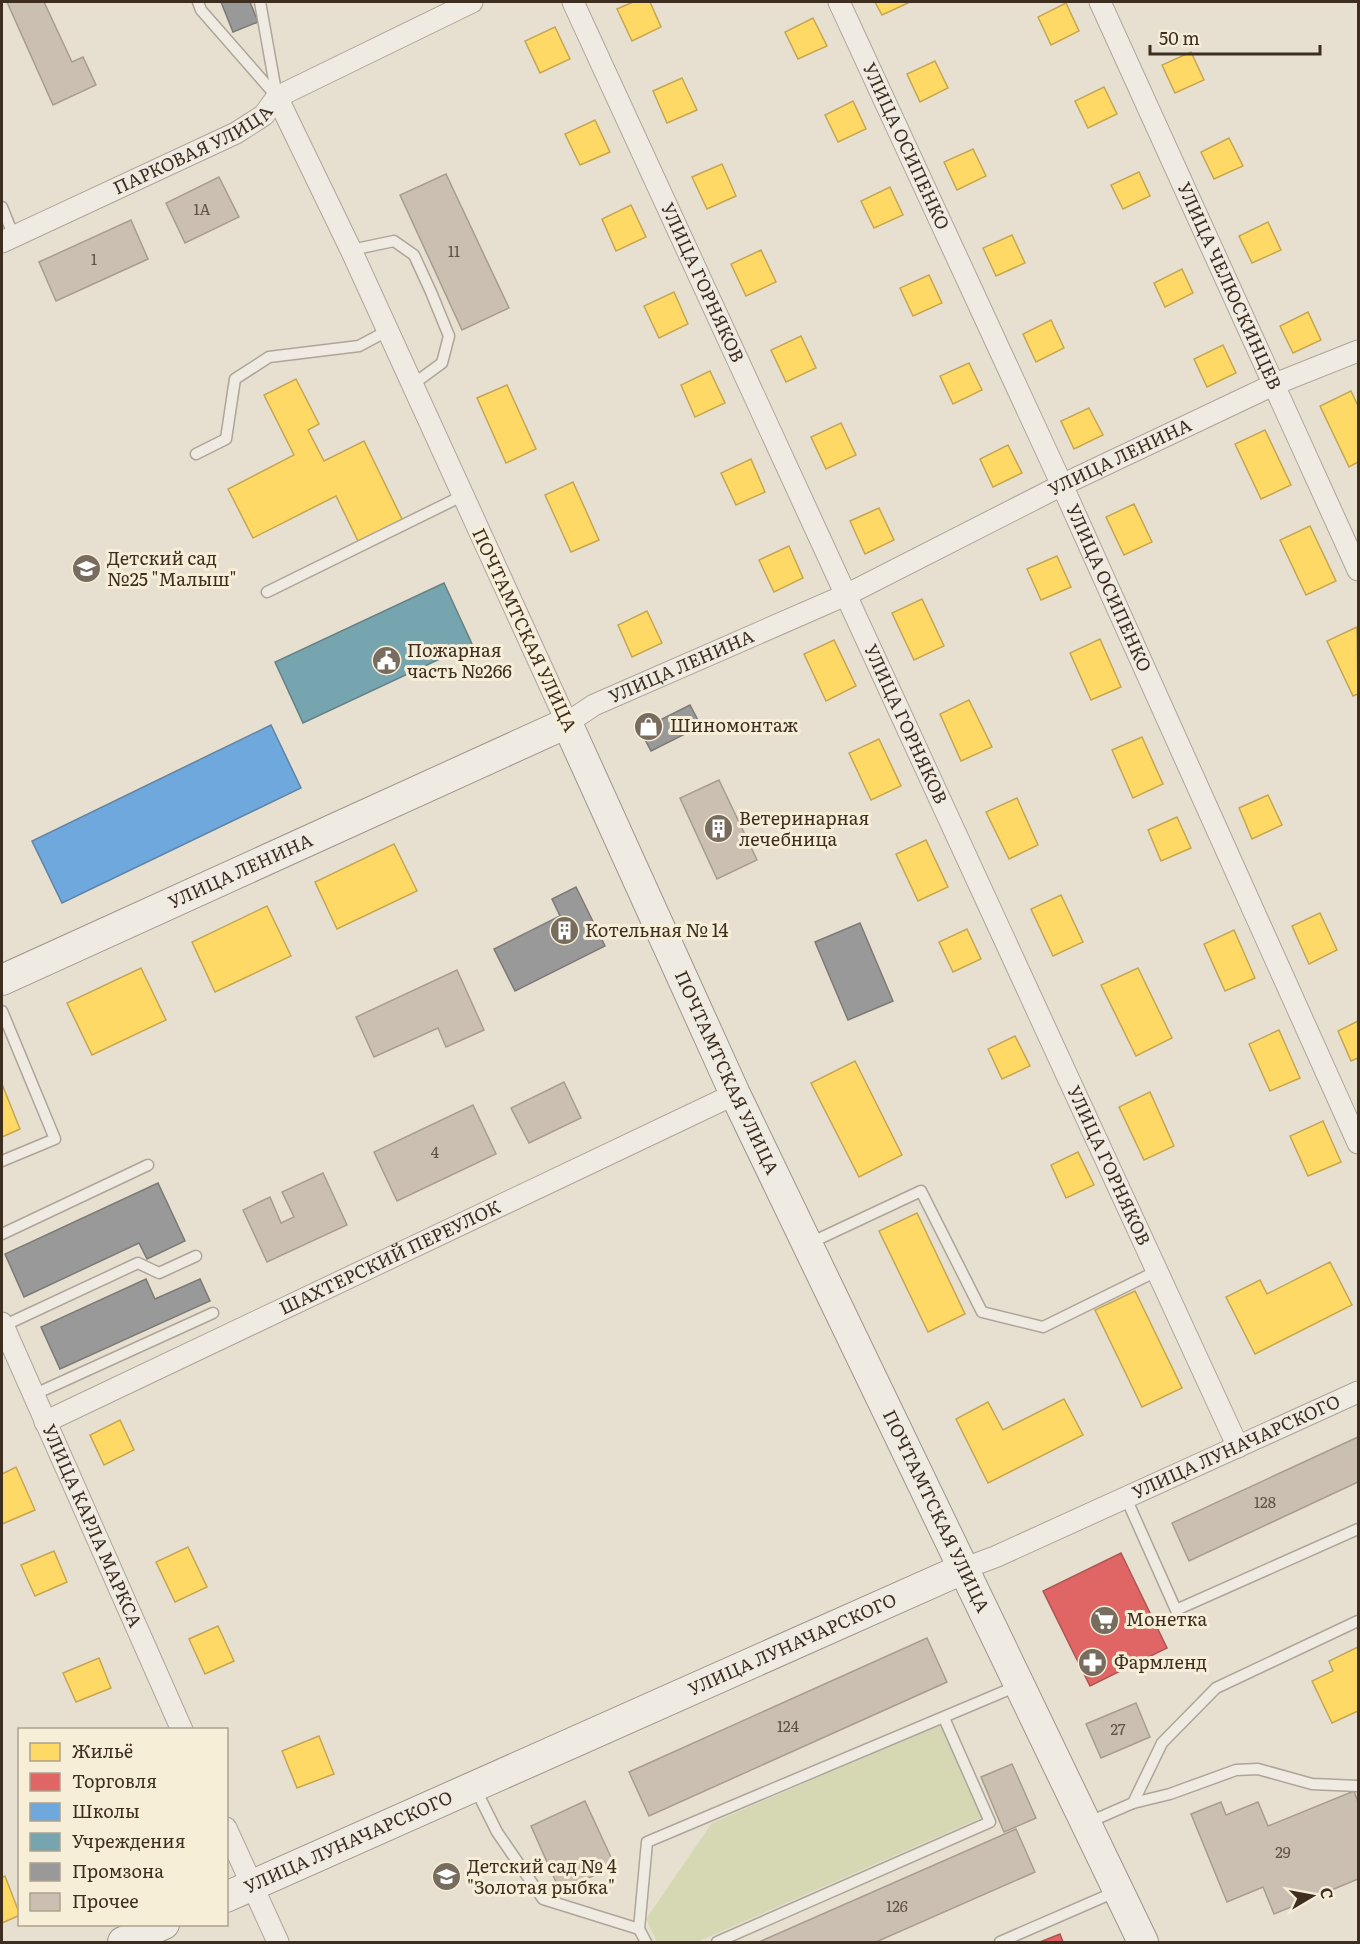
<svg xmlns="http://www.w3.org/2000/svg" width="1360" height="1944" viewBox="0 0 1360 1944" font-family="Literata,serif">
<rect width="100%" height="100%" fill="#e7e0d1"/>
<!-- green -->
<polygon fill="#d6d7b3" points="941,1724 983,1817 697,1942 657,1942 646,1919 712,1823"/>
<!-- homes -->
<g fill="#ffd966" stroke="#c5a651" stroke-width="1.5">
<polygon points="633,2 650,2 661,27 632,41 617,9"/>
<polygon points="875,2 910,2 882,15"/>
<polygon points="1066,3 1079,31 1051,45 1038,17"/>
<polygon points="813,18 827,46 798,59 785,32"/>
<polygon points="555,27 570,59 540,73 525,41"/>
<polygon points="1191,52 1204,80 1175,93 1162,65"/>
<polygon points="935,61 948,88 920,102 907,74"/>
<polygon points="682,78 697,110 667,123 653,91"/>
<polygon points="1104,87 1117,114 1088,128 1075,101"/>
<polygon points="853,101 866,129 838,142 825,115"/>
<polygon points="595,120 610,152 580,165 565,134"/>
<polygon points="1229,138 1243,166 1214,179 1201,152"/>
<polygon points="973,149 986,176 957,190 944,162"/>
<polygon points="722,164 736,196 707,209 692,177"/>
<polygon points="1139,172 1150,196 1123,209 1111,185"/>
<polygon points="890,187 903,215 874,228 861,201"/>
<polygon points="631,205 646,237 616,251 602,219"/>
<polygon points="1268,222 1281,250 1252,263 1239,236"/>
<polygon points="1012,235 1025,263 996,276 983,248"/>
<polygon points="761,250 776,282 746,296 731,264"/>
<polygon points="1182,269 1193,293 1165,307 1154,283"/>
<polygon points="929,275 942,303 913,316 900,288"/>
<polygon points="674,292 688,324 659,338 644,306"/>
<polygon points="1308,312 1321,340 1293,353 1280,326"/>
<polygon points="1051,320 1064,348 1036,362 1023,334"/>
<polygon points="801,336 816,368 786,382 771,350"/>
<polygon points="1223,345 1236,373 1207,387 1194,359"/>
<polygon points="969,363 982,390 953,404 940,376"/>
<polygon points="710,371 725,403 695,417 681,385"/>
<polygon points="296,379 319,424 308,430 324,461 364,441 403,521 359,543 336,496 253,538 228,489 294,455 264,395"/>
<polygon points="507,385 536,449 506,463 477,398"/>
<polygon points="1351,391 1358,406 1358,462 1349,467 1320,406"/>
<polygon points="1089,408 1103,435 1074,449 1061,421"/>
<polygon points="841,423 856,455 826,469 811,437"/>
<polygon points="1265,430 1291,485 1261,499 1235,444"/>
<polygon points="1008,445 1022,473 993,487 980,459"/>
<polygon points="751,459 765,492 736,505 721,473"/>
<polygon points="573,482 599,540 571,552 545,495"/>
<polygon points="1134,504 1152,542 1124,555 1106,517"/>
<polygon points="879,508 894,540 865,554 850,521"/>
<polygon points="1310,526 1336,581 1306,595 1280,540"/>
<polygon points="789,546 803,578 774,592 759,560"/>
<polygon points="1057,556 1071,587 1041,600 1027,569"/>
<polygon points="922,599 944,646 914,660 892,613"/>
<polygon points="647,611 662,643 632,657 618,625"/>
<polygon points="1357,627 1358,694 1353,696 1327,641"/>
<polygon points="1100,639 1121,687 1091,700 1070,653"/>
<polygon points="834,640 856,686 826,701 804,654"/>
<polygon points="969,700 992,747 961,761 940,714"/>
<polygon points="1142,737 1163,784 1133,798 1112,750"/>
<polygon points="879,739 901,786 871,800 849,753"/>
<polygon points="1268,795 1282,825 1252,839 1239,808"/>
<polygon points="1017,798 1038,845 1009,859 986,812"/>
<polygon points="1177,817 1191,848 1161,861 1148,830"/>
<polygon points="926,840 948,887 918,901 896,854"/>
<polygon points="394,844 417,891 337,929 315,882"/>
<polygon points="1061,895 1083,942 1053,956 1031,909"/>
<polygon points="267,906 291,956 215,992 192,942"/>
<polygon points="1320,913 1337,950 1309,964 1292,926"/>
<polygon points="967,929 981,959 953,972 939,942"/>
<polygon points="1234,930 1255,978 1225,991 1204,944"/>
<polygon points="141,968 166,1020 92,1055 67,1003"/>
<polygon points="1138,968 1172,1038 1136,1056 1101,985"/>
<polygon points="1358,1021 1358,1058 1351,1061 1338,1031"/>
<polygon points="1279,1030 1300,1078 1270,1091 1249,1044"/>
<polygon points="1015,1036 1030,1066 1002,1079 988,1049"/>
<polygon points="855,1061 902,1155 859,1177 811,1083"/>
<polygon points="2,1084 20,1129 2,1137"/>
<polygon points="1150,1092 1174,1146 1144,1160 1119,1107"/>
<polygon points="1323,1121 1341,1162 1308,1176 1290,1136"/>
<polygon points="1078,1152 1094,1185 1066,1198 1051,1165"/>
<polygon points="917,1213 965,1314 928,1332 879,1231"/>
<polygon points="1330,1262 1352,1305 1255,1354 1226,1297 1260,1280 1267,1294"/>
<polygon points="1135,1291 1182,1388 1142,1407 1095,1310"/>
<polygon points="1064,1399 1083,1435 988,1483 956,1419 988,1402 1003,1430"/>
<polygon points="120,1420 134,1450 104,1465 90,1435"/>
<polygon points="16,1467 35,1510 2,1524 2,1474"/>
<polygon points="188,1547 207,1587 175,1602 156,1562"/>
<polygon points="54,1551 67,1582 35,1596 21,1565"/>
<polygon points="218,1626 234,1661 205,1674 189,1639"/>
<polygon points="1358,1647 1358,1711 1332,1723 1312,1681 1333,1671 1329,1661"/>
<polygon points="99,1658 111,1688 76,1702 63,1673"/>
<polygon points="319,1736 334,1774 297,1788 282,1751"/>
<polygon points="5,1876 20,1915 2,1923 2,1878"/>
</g>
<!-- shops -->
<g fill="#e06666" stroke="#af5551" stroke-width="1.5">
<polygon points="1121,1553 1167,1648 1090,1686 1043,1591"/>
<polygon points="1060,1934 1063,1942 1040,1942"/>
</g>
<!-- schools -->
<polygon fill="#6fa8dc" stroke="#6083a4" stroke-width="1.5" points="271,725 301,788 62,903 32,841"/>
<!-- public -->
<polygon fill="#76a5af" stroke="#658184" stroke-width="1.5" points="444,583 472,644 303,723 275,662"/>
<!-- industry -->
<g fill="#999" stroke="#7d7975" stroke-width="1.5">
<polygon points="221,2 250,2 258,22 233,32"/>
<polygon points="690,705 701,726 651,751 640,730"/>
<polygon points="576,887 605,946 515,991 494,949 560,916 552,899"/>
<polygon points="860,923 893,1001 848,1020 815,942"/>
<polygon points="158,1183 185,1241 147,1259 139,1243 24,1297 5,1254"/>
<polygon points="146,1279 155,1299 200,1279 210,1301 60,1369 41,1327"/>
</g>
<!-- building -->
<g fill="#cbbfb2" stroke="#a89c90" stroke-width="1.5">
<polygon points="7,2 44,2 72,62 83,57 96,85 53,105"/>
<polygon points="446,174 509,308 462,330 400,195"/>
<polygon points="219,177 239,217 185,243 166,203"/>
<polygon points="131,220 148,259 56,301 39,262"/>
<polygon points="719,780 757,860 717,879 680,798"/>
<polygon points="457,970 484,1030 446,1047 438,1028 374,1057 356,1017"/>
<polygon points="564,1082 581,1118 529,1143 511,1108"/>
<polygon points="473,1105 496,1154 397,1201 374,1152"/>
<polygon points="323,1173 347,1225 267,1262 243,1210 270,1197 281,1223 294,1217 282,1192"/>
<polygon points="1358,1437 1358,1482 1189,1561 1172,1523"/>
<polygon points="927,1638 947,1682 649,1816 629,1772"/>
<polygon points="1136,1703 1150,1737 1101,1758 1086,1724"/>
<polygon points="1012,1764 1036,1818 1004,1832 981,1777"/>
<polygon points="1354,1791 1358,1802 1358,1879 1274,1914 1263,1887 1227,1902 1191,1814 1221,1802 1226,1815 1258,1802 1268,1826"/>
<polygon points="585,1801 615,1866 560,1891 531,1826"/>
<polygon points="1016,1829 1035,1872 876,1942 759,1942"/>
</g>
<g fill="none" stroke-linecap="round" stroke-linejoin="round">
<defs>
<g id="lane">
<polyline points="198,2 201,10 277,97"/>
<polyline points="260,2 277,97"/>
<polyline points="2,207 14,237"/>
<polyline points="351,250 394,241 414,255 431,292 449,336 442,363 412,385"/>
<polyline points="196,454 226,439 235,379 269,357 359,346 387,331"/>
<polyline points="267,592 462,496"/>
<polyline points="2,1011 55,1139 2,1161"/>
<polyline points="2,1234 148,1165"/>
<polyline points="810,1243 921,1191 982,1312 1043,1327 1157,1271"/>
<polyline points="3,1326 138,1263 159,1273 196,1256"/>
<polyline points="33,1395 213,1313"/>
<polyline points="1126,1498 1176,1610 1358,1529"/>
<polyline points="475,1788 497,1832 543,1899 639,1929 646,1942"/>
<polyline points="1133,1803 1162,1743 1216,1688 1358,1621"/>
<polyline points="1087,1823 1133,1803 1170,1794 1236,1770 1258,1769 1312,1784 1358,1786"/>
<polyline points="639,1929 647,1842 1017,1686"/>
<polyline points="717,1942 990,1822 944,1718"/>
<polyline points="1000,1942 1115,1892"/>
</g>
<g id="street">
<path id="s1" d="M573 2 1238 1447"/>
<path id="s2" d="M839 2 1062 485 1358 1143"/>
<path id="s3" d="M1100 2 1358 570"/>
<path id="s4" d="M277 97 351 250 567 723 594 705 848 594 1062 485 1275 384 1358 351"/>
<path id="s5" d="M2 242 236 133 264 115 277 97 472 2"/>
<path id="s6" d="M2 1323 182 1730"/>
<path id="s7" d="M45 1422 735 1094"/>
<path id="s8" d="M965 1568 995 1557 1358 1392"/>
<polyline points="226,1828 278,1942"/>
</g>
<g id="secondary">
<path id="s9" d="M2 980 567 723 735 1094 1143 1942"/>
<path id="s10" d="M226 1897 965 1568"/>
<polyline points="123,1942 164,1924"/>
</g>
</defs>
<!-- lane casing -->
<use href="#lane" stroke="#ada599" stroke-width="13"/>
<!-- street casing -->
<use href="#street" stroke="#ada599" stroke-width="23"/>
<!-- secondary casing -->
<use href="#secondary" stroke="#9c958a" stroke-width="32"/>
<!-- lane -->
<use href="#lane" stroke="#efebe3" stroke-width="10"/>
<!-- street -->
<use href="#street" stroke="#efebe3" stroke-width="21"/>
<!-- secondary -->
<use href="#secondary" stroke="#efebe3" stroke-width="30"/>
</g>
<!-- icons -->
<defs>
<symbol id="school-disc" viewBox="-11 -11 22 22"><circle r="9.5" fill="#786c5e" stroke="#f7eed8"/><path d="M0-5L7-2L0 1L-7-2ZM-4 1L0 2.5L4 1V4Q0 6-4 4Z" fill="#fff"/></symbol>
<symbol id="civic-disc" viewBox="-11 -11 22 22"><circle r="9.5" fill="#786c5e" stroke="#f7eed8"/><path d="M-.6-6.5H3V-4.5H.6V-3L4-1V1h2V6H-6V1h2V-1L-.6-3ZM-1.2 2.5V6h2.4V2.5Z" fill="#fff"/></symbol>
<symbol id="shop-disc" viewBox="-11 -11 22 22"><circle r="9.5" fill="#786c5e" stroke="#f7eed8"/><path d="M-5-2.5h2.3a2.7 3.5 0 0 1 5.4 0H5L5.5 6h-11ZM-1.5-2.5h3a1.5 2.3 0 0 0-3 0Z" fill="#fff"/></symbol>
<symbol id="building-disc" viewBox="-11 -11 22 22"><circle r="9.5" fill="#786c5e" stroke="#f7eed8"/><path d="M-4-6H4V6H1V3H-1V6H-4ZM-2.5-4.3h1.7v1.8h-1.7ZM.8-4.3h1.7v1.8H.8ZM-2.5-1h1.7V.8h-1.7ZM.8-1h1.7V.8H.8Z" fill="#fff"/></symbol>
<symbol id="supermarket-disc" viewBox="-11 -11 22 22"><circle r="9.5" fill="#786c5e" stroke="#f7eed8"/><path d="M-6-5.5h2.5l.6 2H6L4.5 2H-2.5L-4.4-4H-6ZM-1.5 3.2a1.3 1.3 0 1 0 .1 0ZM3 3.2a1.3 1.3 0 1 0 .1 0Z" fill="#fff"/></symbol>
<symbol id="pharmacy-disc" viewBox="-11 -11 22 22"><circle r="9.5" fill="#786c5e" stroke="#f7eed8"/><path d="M-2-6h4v4h4v4h-4v4h-4v-4h-4v-4h4Z" fill="#fff"/></symbol>
</defs>
<g fill-rule="evenodd">
<use href="#school-disc" x="70" y="552" width="33" height="33"/>
<use href="#civic-disc" x="370" y="644" width="33" height="33"/>
<use href="#shop-disc" x="632" y="710" width="33" height="33"/>
<use href="#building-disc" x="702" y="812" width="33" height="33"/>
<use href="#building-disc" x="548" y="914" width="33" height="33"/>
<use href="#supermarket-disc" x="1088" y="1604" width="33" height="33"/>
<use href="#pharmacy-disc" x="1076" y="1646" width="33" height="33"/>
<use href="#school-disc" x="430" y="1860" width="33" height="33"/>
</g>
<g text-anchor="middle" stroke-width="6" stroke-linejoin="round" paint-order="stroke">
<!-- number labels -->
<g font-size="15" fill="#605244">
<text x="202" y="215">1А</text>
<text x="454" y="257">11</text>
<text x="94" y="265">1</text>
<text x="435" y="1158">4</text>
<text x="1265" y="1508">128</text>
<text x="788" y="1732">124</text>
<text x="1118" y="1735">27</text>
<text x="1283" y="1858">29</text>
<text x="897" y="1912">126</text>
</g>
<!-- street labels -->
<g font-size="18" fill="#3d2e20" stroke="#f7eed8">
<text dy="6" stroke="none"><textPath href="#s2" startOffset="159">УЛИЦА ОСИПЕНКО</textPath></text>
<text dy="6" stroke="none"><textPath href="#s5" startOffset="212">ПАРКОВАЯ УЛИЦА</textPath></text>
<text dy="6" stroke="none"><textPath href="#s1" startOffset="309">УЛИЦА ГОРНЯКОВ</textPath></text>
<text dy="6" stroke="none"><textPath href="#s3" startOffset="312">УЛИЦА ЧЕЛЮСКИНЦЕВ</textPath></text>
<text dy="6" stroke="none"><textPath href="#s4" startOffset="1304">УЛИЦА ЛЕНИНА</textPath></text>
<text dy="6" stroke="none"><textPath href="#s2" startOffset="645">УЛИЦА ОСИПЕНКО</textPath></text>
<text transform="translate(524 630) rotate(65)" y="6">ПОЧТАМТСКАЯ УЛИЦА</text>
<text dy="6" stroke="none"><textPath href="#s4" startOffset="818">УЛИЦА ЛЕНИНА</textPath></text>
<text dy="6" stroke="none"><textPath href="#s1" startOffset="795">УЛИЦА ГОРНЯКОВ</textPath></text>
<text dy="6" stroke="none"><textPath href="#s9" startOffset="262">УЛИЦА ЛЕНИНА</textPath></text>
<text dy="6" stroke="none"><textPath href="#s9" startOffset="1005">ПОЧТАМТСКАЯ УЛИЦА</textPath></text>
<text dy="6" stroke="none"><textPath href="#s1" startOffset="1281">УЛИЦА ГОРНЯКОВ</textPath></text>
<text dy="6" stroke="none"><textPath href="#s7" startOffset="382">ШАХТЕРСКИЙ ПЕРЕУЛОК</textPath></text>
<text dy="6" stroke="none"><textPath href="#s8" startOffset="297">УЛИЦА ЛУНАЧАРСКОГО</textPath></text>
<text dy="6" stroke="none"><textPath href="#s9" startOffset="1491">ПОЧТАМТСКАЯ УЛИЦА</textPath></text>
<text dy="6" stroke="none"><textPath href="#s6" startOffset="222">УЛИЦА КАРЛА МАРКСА</textPath></text>
<text dy="6" stroke="none"><textPath href="#s10" startOffset="620">УЛИЦА ЛУНАЧАРСКОГО</textPath></text>
<text dy="6" stroke="none"><textPath href="#s10" startOffset="134">УЛИЦА ЛУНАЧАРСКОГО</textPath></text>
</g>
<!-- poi labels -->
<g font-size="18" fill="#3d2e20" stroke="#f7eed8" text-anchor="start">
<text x="107" y="565">Детский сад<tspan x="107" dy="21">№25 "Малыш"</tspan></text>
<text x="407" y="657">Пожарная<tspan x="407" dy="21">часть №266</tspan></text>
<text x="670" y="732">Шиномонтаж</text>
<text x="739" y="825">Ветеринарная<tspan x="739" dy="21">лечебница</tspan></text>
<text x="585" y="937">Котельная № 14</text>
<text x="1126" y="1626">Монетка</text>
<text x="1114" y="1669">Фармленд</text>
<text x="467" y="1873">Детский сад № 4<tspan x="467" dy="21">"Золотая рыбка"</tspan></text>
</g>
</g>
<!-- border -->
<rect width="1360" height="1944" fill="none" stroke="#3d2e20" stroke-width="6"/>
<!-- legend -->
<rect x="18" y="1728" width="210" height="198" fill="#f7eed8" stroke="#ada18e" stroke-width="1.5"/>
<rect x="30" y="1743" width="30" height="18" fill="#ffd966" stroke="#ada18e" stroke-width="1.5"/>
<text x="72" y="1758" font-size="18" fill="#3d2e20">Жильё</text>
<rect x="30" y="1773" width="30" height="18" fill="#e06666" stroke="#ada18e" stroke-width="1.5"/>
<text x="72" y="1788" font-size="18" fill="#3d2e20">Торговля</text>
<rect x="30" y="1803" width="30" height="18" fill="#6fa8dc" stroke="#ada18e" stroke-width="1.5"/>
<text x="72" y="1818" font-size="18" fill="#3d2e20">Школы</text>
<rect x="30" y="1833" width="30" height="18" fill="#76a5af" stroke="#ada18e" stroke-width="1.5"/>
<text x="72" y="1848" font-size="18" fill="#3d2e20">Учреждения</text>
<rect x="30" y="1863" width="30" height="18" fill="#999999" stroke="#ada18e" stroke-width="1.5"/>
<text x="72" y="1878" font-size="18" fill="#3d2e20">Промзона</text>
<rect x="30" y="1893" width="30" height="18" fill="#cbbfb2" stroke="#ada18e" stroke-width="1.5"/>
<text x="72" y="1908" font-size="18" fill="#3d2e20">Прочее</text>
<!-- north arrow -->
<g transform="translate(1312 1896) rotate(80)" stroke="#f7eed8" stroke-width="4.5" paint-order="stroke">
<path d="M0-4.5L10 22L0 15L-10 22Z" fill="#3d2e20"/>
<text y="-9" font-size="16" font-weight="bold" text-anchor="middle" fill="#3d2e20">С</text>
</g>
<!-- scale -->
<path d="M1150 45v9h170v-9" fill="none" stroke="#3d2e20" stroke-width="3"/>
<text x="1159" y="45" font-size="18" fill="#3d2e20" stroke="#f7eed8" stroke-width="4.5" paint-order="stroke">50 m</text>
</svg>
